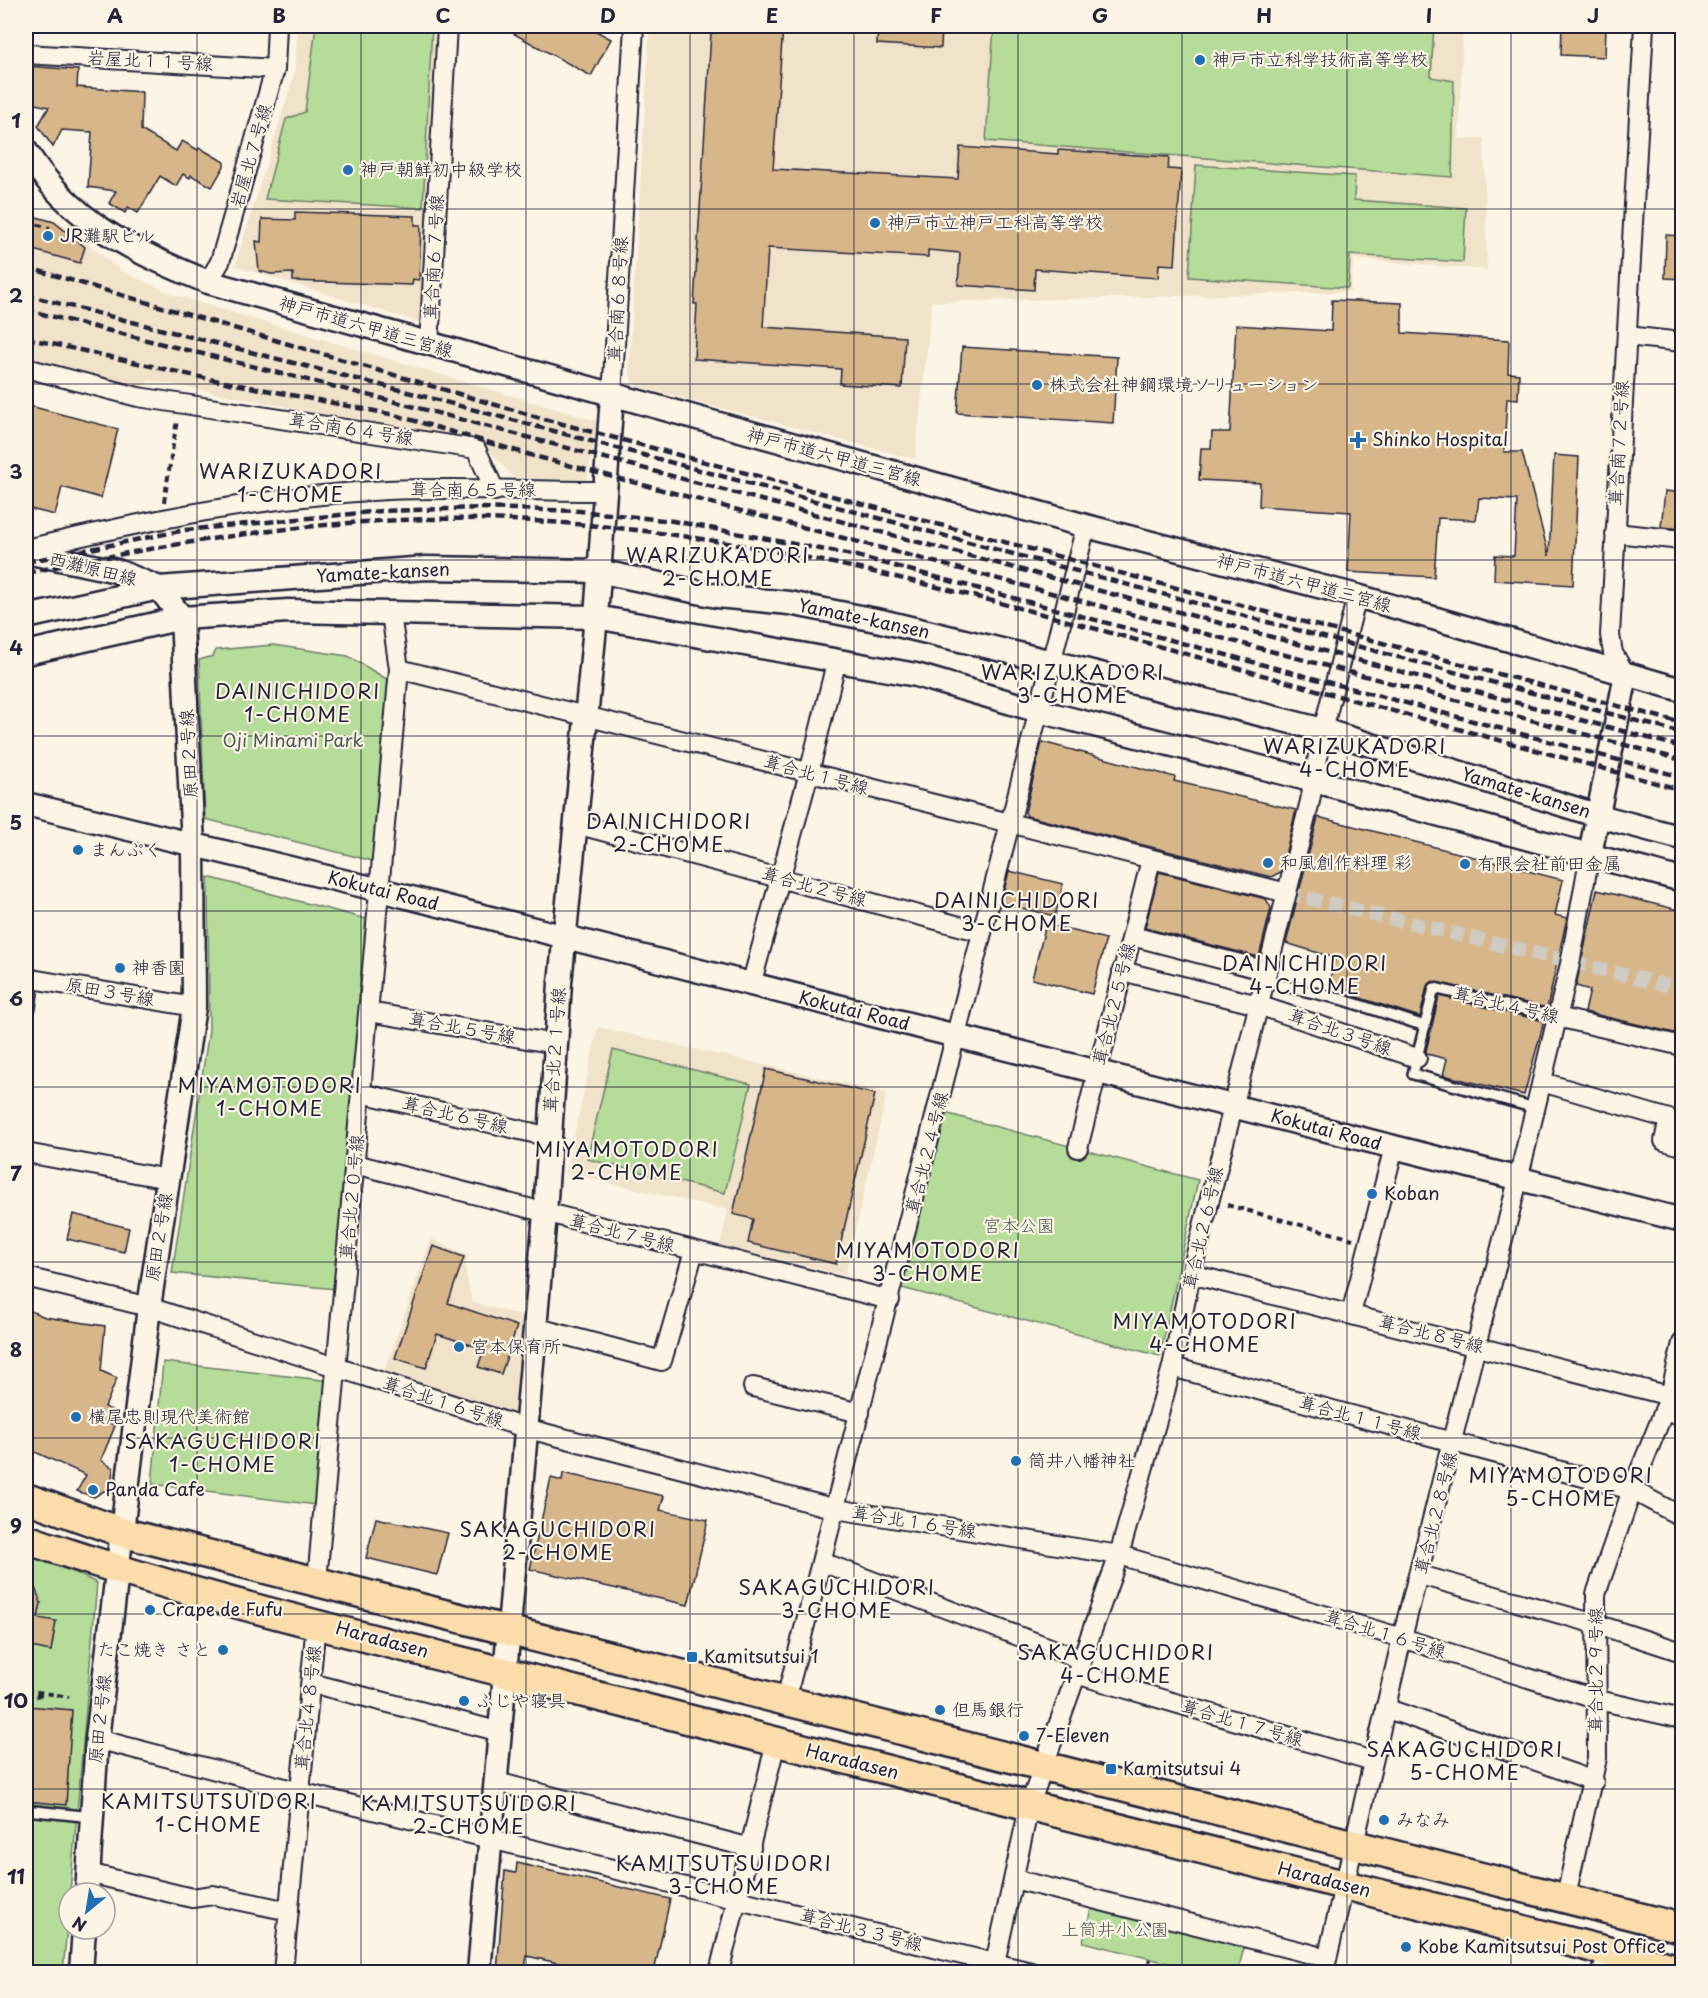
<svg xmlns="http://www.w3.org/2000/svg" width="1708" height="1998" viewBox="0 0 1708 1998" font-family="'Playpen Sans','Klee One',sans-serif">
<rect width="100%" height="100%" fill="#fcf5e5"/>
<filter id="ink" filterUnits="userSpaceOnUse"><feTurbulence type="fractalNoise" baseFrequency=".0167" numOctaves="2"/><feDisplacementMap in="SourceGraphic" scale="12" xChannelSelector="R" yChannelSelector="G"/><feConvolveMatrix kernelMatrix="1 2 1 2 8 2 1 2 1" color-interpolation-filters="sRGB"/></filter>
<g filter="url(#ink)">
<!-- built -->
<g fill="#f1e2ca">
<polygon points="298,26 440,26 421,323 235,266 294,75"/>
<polygon points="650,26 1463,26 1459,139 1484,138 1487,270 1354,259 1350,292 932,302 915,459 640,387 632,382 629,369"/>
<polygon points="26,213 59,221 123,272 174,295 600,422 586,481 513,477 486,446 149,380 141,390 26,361"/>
<polygon points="598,1027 887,1093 845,1275 720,1246 728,1210 566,1173"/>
<polygon points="431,1239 468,1255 465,1269 472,1302 527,1317 519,1421 382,1378"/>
</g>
<!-- green -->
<g fill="#b5dc98" stroke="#6c7f6a" stroke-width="1.5">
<polygon points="316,26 432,26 423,208 265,199 286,119 305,112"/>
<polygon points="994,26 1434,26 1431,77 1454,81 1452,177 986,141"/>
<polygon points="1196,165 1355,176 1354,200 1466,208 1463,262 1350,255 1348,288 1189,277"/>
<polygon points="273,645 348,656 390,681 373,861 205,819 199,660 213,656 216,650"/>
<polygon points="208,877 370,920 336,1289 172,1273 209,1030"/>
<polygon points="613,1050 751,1084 725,1193 587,1159"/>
<polygon points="941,1112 1198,1180 1160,1356 898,1287"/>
<polygon points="163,1362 331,1381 316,1505 152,1484"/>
<polygon points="26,1555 76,1573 97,1583 63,1972 26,1972"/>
<polygon points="1092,1904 1245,1943 1238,1972 1204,1972 1083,1942"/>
</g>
<!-- building -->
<g fill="#d7b78a" stroke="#22223b" stroke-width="1.5">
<polygon points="500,26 587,26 611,39 591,76"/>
<polygon points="716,26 783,26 773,169 958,179 960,147 1058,154 1058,150 1169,157 1168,169 1181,170 1175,265 1159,264 1158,278 1035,269 1034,290 958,285 960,253 928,250 928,257 768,248 763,327 905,337 902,388 840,384 841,369 694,359 697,304 694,304 711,33 716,33"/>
<polygon points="878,26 942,26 941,48 877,44"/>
<polygon points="1562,26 1606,26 1605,57 1561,55"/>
<polygon points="26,66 78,70 77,87 142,92 141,130 176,151 182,141 198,150 200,148 224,162 224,166 212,187 191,175 190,178 183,174 176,186 160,176 138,213 128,207 125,213 109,203 116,191 88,187 92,132 62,130 53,147 38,126 49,107 26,102"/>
<polygon points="295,212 415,216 415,225 421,225 419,280 413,279 412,285 293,281 293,273 271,274 259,271 256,241 261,242 262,219 295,220"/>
<polygon points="26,214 54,222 85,247 80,263 26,248"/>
<polygon points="1666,235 1683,236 1683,279 1665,278"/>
<polygon points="1332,300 1402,303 1402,333 1509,340 1508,373 1519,374 1518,399 1507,398 1504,452 1522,452 1549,556 1554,455 1579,457 1573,585 1494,580 1495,555 1514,556 1517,500 1479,498 1476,520 1438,518 1434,577 1348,572 1351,512 1259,506 1260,483 1199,480 1201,448 1211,448 1212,432 1230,432 1236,325 1331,331"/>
<polygon points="962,347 1117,357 1113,423 957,413"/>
<polygon points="26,405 118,429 101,498 62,487 55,515 26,508"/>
<polygon points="1665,491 1683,493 1683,529 1661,527"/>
<polygon points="1042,742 1175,777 1174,781 1296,810 1281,872 1271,877 1027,816 1025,812"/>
<polygon points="1318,817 1563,880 1555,915 1567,918 1547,1008 1433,981 1427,986 1420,1017 1354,996 1355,992 1329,985 1335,958 1286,943"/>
<polygon points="1009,871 1063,884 1055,916 1001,903"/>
<polygon points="1159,872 1266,899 1271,908 1259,957 1145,928"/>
<polygon points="1597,890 1683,911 1683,1035 1585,1012 1590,990 1576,986"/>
<polygon points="1046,924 1106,939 1092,994 1032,979"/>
<polygon points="1439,996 1544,1021 1524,1095 1443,1075 1447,1059 1427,1054 1426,1051"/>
<polygon points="766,1069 875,1094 836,1264 748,1243 753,1219 733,1214"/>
<polygon points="73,1214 129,1228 124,1252 67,1239"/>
<polygon points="433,1246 464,1257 448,1303 517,1326 501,1374 478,1367 484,1349 437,1334 426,1368 395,1358"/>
<polygon points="26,1309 45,1317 105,1326 101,1371 117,1378 105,1407 115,1412 110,1423 115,1426 101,1460 113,1468 111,1487 94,1497 77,1491 86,1475 26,1448"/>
<polygon points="563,1473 664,1496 660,1510 708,1520 688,1605 530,1569 551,1478 562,1481"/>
<polygon points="376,1518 448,1533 437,1575 366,1558"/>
<polygon points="26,1565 41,1603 38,1618 56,1621 51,1651 26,1646"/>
<polygon points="28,1706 72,1710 66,1805 26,1801"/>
<polygon points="517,1863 670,1899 654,1972 597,1972 527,1956 524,1972 497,1972 505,1871 516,1873"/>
</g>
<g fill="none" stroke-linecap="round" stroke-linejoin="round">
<!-- pedestrian-tunnel -->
<polyline stroke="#d0cbc3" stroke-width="14" stroke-dasharray="14 7" stroke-linecap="butt" points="1287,893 1682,989"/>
<defs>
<g id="service">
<polyline points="1264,981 1344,1000 1425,1026"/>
<polyline points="1535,1108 1413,1074 1434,988 1557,1017"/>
<polyline points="26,1810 92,1817"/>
</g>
<g id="minor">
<polyline points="26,54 275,69"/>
<polyline points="208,282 220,262 275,69 277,26"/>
<polyline points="1627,336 1682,342"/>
<polyline points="429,345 447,26"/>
<polyline points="26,368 138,397 476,449 495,491"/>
<polyline points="612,396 634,26"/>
<polyline points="1615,533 1682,540"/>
<path d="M26 549C145 521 264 496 388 490 460 487 533 491 605 491"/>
<polyline points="399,669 1287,893"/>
<polyline points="1626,675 1613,653 1610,635 1644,26"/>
<polyline points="576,824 982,932"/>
<polyline points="1132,936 1267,971"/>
<polyline points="1122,971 1258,1005 1417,1058"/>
<polyline points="26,978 194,1007"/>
<polyline points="751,985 809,773 837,659"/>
<polyline points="26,1007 30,978"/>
<polyline points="369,1012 556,1044"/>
<polyline points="1557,1017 1682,1046"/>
<polyline points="1542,1082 1669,1119 1664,1141 1682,1146"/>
<polyline points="361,1093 550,1137"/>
<polyline points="1078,1148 1151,860"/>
<polyline points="26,1153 168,1179"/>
<polyline points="355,1164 890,1300"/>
<polyline points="1191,1274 1670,1396"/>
<polyline points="26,1277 149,1307 525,1428 836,1509 1119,1555 1402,1638 1598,1700 1682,1719"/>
<polyline points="1351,1314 1394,1147"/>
<polyline points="534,1327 662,1361 694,1251"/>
<polyline points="1172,1367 1632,1490 1682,1517"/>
<polyline points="753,1387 860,1413"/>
<polyline points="1664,1410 1682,1417"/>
<polyline points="822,1562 1082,1660"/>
<polyline points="1420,1575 1596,1624 1682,1652"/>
<polyline points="317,1581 399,669 391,614"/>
<polyline points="1076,1674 1373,1761"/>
<polyline points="311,1683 501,1732"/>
<polyline points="786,1699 1086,526"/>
<polyline points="1385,1708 1594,1781"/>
<polyline points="97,1739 300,1792 1031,1972"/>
<polyline points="497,1782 751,1848"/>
<polyline points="88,1873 192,1898 213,1895 289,1911"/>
<polyline points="1014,1879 1327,1958"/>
<polyline points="1565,1900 1597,1758 1596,1594 1632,1490 1670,1396 1682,1343"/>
<polyline points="283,1972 316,1623"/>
<polyline points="719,1972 776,1742"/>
<polyline points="993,1972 1029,1807 1119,1555 1172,1367 1191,1274 1310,801 1323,730 1357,596"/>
<polyline points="1324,1972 1402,1638 1518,1180 1570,964 1590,854"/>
<polyline points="1602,1972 1609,1951"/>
</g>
<g id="tertiary">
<path d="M26 151C70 222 134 252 208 282L1086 526 1357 596 1682 690"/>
<polyline points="26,552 117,571 159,588 182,618 193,845 194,1007 149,1307 97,1739 87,1893"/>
<polyline points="26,617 159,588 426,568 598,571 717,596 789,603 881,621 1052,662 1323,730 1599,816 1682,838"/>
<polyline points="26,653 182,618 288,611 596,617 916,675 1039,711 1315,781 1682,880"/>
<polyline points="26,804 380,890 1682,1220"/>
<polyline points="1590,854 1626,675"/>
<polyline points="81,1972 84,1929"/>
<polyline points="479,1972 545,1214 560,983 596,617 612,396"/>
</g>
<g id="primary">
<polyline points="26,1498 124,1533 1682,1928"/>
<path d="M26 1539C204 1601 390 1642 573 1690 942 1786 1314 1874 1682 1970"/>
</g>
</defs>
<!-- service casing -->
<use href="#service" stroke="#22223b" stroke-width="14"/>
<!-- minor casing -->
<use href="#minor" stroke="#22223b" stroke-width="22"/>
<!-- tertiary casing -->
<use href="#tertiary" stroke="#22223b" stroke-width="27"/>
<!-- primary casing -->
<use href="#primary" stroke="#22223b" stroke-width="33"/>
<!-- path -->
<g stroke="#22223b" stroke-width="4" stroke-dasharray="6 4.5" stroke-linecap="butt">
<polyline points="27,222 50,228"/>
<polyline points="164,502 177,420"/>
<polyline points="1227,1205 1353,1239"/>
<polyline points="26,1690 69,1697"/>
<polyline points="26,1700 42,1694"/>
<polyline points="26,1749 32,1750"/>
<polyline points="1147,1972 1150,1959"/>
</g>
<!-- service -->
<use href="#service" stroke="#fcf5e5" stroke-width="9"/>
<!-- minor -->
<use href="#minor" stroke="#fcf5e5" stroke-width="18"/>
<!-- tertiary -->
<use href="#tertiary" stroke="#fcf5e5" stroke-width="22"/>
<!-- primary -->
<use href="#primary" stroke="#faddab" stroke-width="28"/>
<!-- rail -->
<g stroke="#22223b" stroke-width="4.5" stroke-dasharray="9 4.5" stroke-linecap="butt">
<polyline points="26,267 544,419 1682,723"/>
<polyline points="26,295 404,391 1682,733"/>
<polyline points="26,310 400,403 1682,747"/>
<polyline points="26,338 209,379 395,415 534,456 1682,760"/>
<polyline points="26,562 185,530 381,511 482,508 580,511 673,521 857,556 1682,777"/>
<path d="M26 573C175 542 328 516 481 519 716 524 940 585 1165 648 1337 696 1510 743 1682 790"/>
</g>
</g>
</g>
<!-- grid -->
<path fill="none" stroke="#22223b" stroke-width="1.5" stroke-opacity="0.55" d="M197 26V1972M361 26V1972M526 26V1972M690 26V1972M854 26V1972M1018 26V1972M1182 26V1972M1347 26V1972M1511 26V1972M26 209H1682M26 384H1682M26 560H1682M26 736H1682M26 911H1682M26 1087H1682M26 1262H1682M26 1438H1682M26 1614H1682M26 1789H1682"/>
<!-- markers -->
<g fill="#1f6fb2" stroke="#fcf5e5" stroke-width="2">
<circle cx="1200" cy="60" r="6"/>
<circle cx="348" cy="170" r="6"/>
<circle cx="875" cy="223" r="6"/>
<circle cx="48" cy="236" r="6"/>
<circle cx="1037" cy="385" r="6"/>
<path d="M1355 431h6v6h6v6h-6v6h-6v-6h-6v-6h6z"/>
<circle cx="78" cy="850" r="6"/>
<circle cx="1268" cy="863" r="6"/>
<circle cx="1465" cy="864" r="6"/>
<circle cx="120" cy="968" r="6"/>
<circle cx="1372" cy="1194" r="6"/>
<circle cx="459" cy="1347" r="6"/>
<circle cx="76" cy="1417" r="6"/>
<circle cx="1016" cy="1461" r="6"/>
<circle cx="93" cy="1490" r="6"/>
<circle cx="150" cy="1610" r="6"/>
<circle cx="223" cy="1650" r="6"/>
<rect x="686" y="1651" width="12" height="12" rx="3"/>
<circle cx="464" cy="1701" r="6"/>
<circle cx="940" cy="1710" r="6"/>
<circle cx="1024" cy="1736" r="6"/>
<rect x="1105" y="1763" width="12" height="12" rx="3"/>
<circle cx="1384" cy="1820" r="6"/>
<circle cx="1406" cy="1947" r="6"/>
</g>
<g text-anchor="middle" stroke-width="4.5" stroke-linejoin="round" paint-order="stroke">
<!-- poi labels -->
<g font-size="18" fill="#22223b" stroke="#fcf5e5" text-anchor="start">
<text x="1212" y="66">神戸市立科学技術高等学校</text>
<text x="360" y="176">神戸朝鮮初中級学校</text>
<text x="887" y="229">神戸市立神戸工科高等学校</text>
<text x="60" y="242">JR灘駅ビル</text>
<text x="1049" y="391">株式会社神鋼環境ソリューション</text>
<text x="1372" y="446">Shinko Hospital</text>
<text x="90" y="856">まんぷく</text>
<text x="1280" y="869">和風創作料理 彩</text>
<text x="1477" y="870">有限会社前田金属</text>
<text x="132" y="974">神香園</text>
<text x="1384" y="1200">Koban</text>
<text x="471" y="1353">宮本保育所</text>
<text x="88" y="1423">横尾忠則現代美術館</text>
<text x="1028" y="1467">筒井八幡神社</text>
<text x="105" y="1496">Panda Cafe</text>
<text x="162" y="1616">Crape de Fufu</text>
<text x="211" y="1656" text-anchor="end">たこ焼き さと</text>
<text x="704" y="1663">Kamitsutsui 1</text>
<text x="476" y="1707">ふじや寝具</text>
<text x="952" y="1716">但馬銀行</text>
<text x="1036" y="1742">7-Eleven</text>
<text x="1123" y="1775">Kamitsutsui 4</text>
<text x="1396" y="1826">みなみ</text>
<text x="1418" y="1953">Kobe Kamitsutsui Post Office</text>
</g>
<!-- street labels -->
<g font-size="18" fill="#22223b" stroke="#fcf5e5">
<text transform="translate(150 61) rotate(3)" y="6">岩屋北１１号線</text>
<text transform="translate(251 156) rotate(-74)" y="6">岩屋北７号線</text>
<text transform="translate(434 257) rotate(-87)" y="6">葺合南６７号線</text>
<text transform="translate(618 299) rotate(-87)" y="6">葺合南６８号線</text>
<text transform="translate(366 327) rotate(16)" y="6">神戸市道六甲道三宮線</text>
<text transform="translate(351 429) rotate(9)" y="6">葺合南６４号線</text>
<text transform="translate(1619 443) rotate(-87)" y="6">葺合南７２号線</text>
<text transform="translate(834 457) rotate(15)" y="6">神戸市道六甲道三宮線</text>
<text x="473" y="496">葺合南６５号線</text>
<text transform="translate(93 569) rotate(14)" y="6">西灘原田線</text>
<text transform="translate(383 573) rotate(-3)" y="6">Yamate-kansen</text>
<text transform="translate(1304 583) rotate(15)" y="6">神戸市道六甲道三宮線</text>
<text transform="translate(864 619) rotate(12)" y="6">Yamate-kansen</text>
<text transform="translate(189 754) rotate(-93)" y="6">原田２号線</text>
<text transform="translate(816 775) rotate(15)" y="6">葺合北１号線</text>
<text transform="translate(1526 793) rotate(17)" y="6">Yamate-kansen</text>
<text transform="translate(814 887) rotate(15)" y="6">葺合北２号線</text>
<text transform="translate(383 891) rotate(14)" y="6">Kokutai Road</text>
<text transform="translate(110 992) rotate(10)" y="6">原田３号線</text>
<text transform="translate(1114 1004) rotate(-76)" y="6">葺合北２５号線</text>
<text transform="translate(1506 1005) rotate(13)" y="6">葺合北４号線</text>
<text transform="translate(854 1011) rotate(14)" y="6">Kokutai Road</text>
<text transform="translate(462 1028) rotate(10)" y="6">葺合北５号線</text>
<text transform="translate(1340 1032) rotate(19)" y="6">葺合北３号線</text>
<text transform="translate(555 1050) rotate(-86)" y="6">葺合北２１号線</text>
<text transform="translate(455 1115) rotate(13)" y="6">葺合北６号線</text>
<text transform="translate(1326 1130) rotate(15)" y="6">Kokutai Road</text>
<text transform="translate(927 1153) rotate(-76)" y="6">葺合北２４号線</text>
<text transform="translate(352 1197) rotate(-85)" y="6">葺合北２０号線</text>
<text transform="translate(1203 1228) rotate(-77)" y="6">葺合北２６号線</text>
<text transform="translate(622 1233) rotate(14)" y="6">葺合北７号線</text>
<text transform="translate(159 1237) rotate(-81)" y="6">原田２号線</text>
<text transform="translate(1431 1334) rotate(14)" y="6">葺合北８号線</text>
<text transform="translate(443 1402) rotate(18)" y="6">葺合北１６号線</text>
<text transform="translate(1360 1418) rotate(15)" y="6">葺合北１１号線</text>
<text transform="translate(1436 1513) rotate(-76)" y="6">葺合北２８号線</text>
<text transform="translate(914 1522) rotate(9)" y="6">葺合北１６号線</text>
<text transform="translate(1385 1634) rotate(17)" y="6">葺合北１６号線</text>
<text transform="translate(382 1640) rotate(15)" y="6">Haradasen</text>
<text transform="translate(1596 1670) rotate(-90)" y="6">葺合北２９号線</text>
<text transform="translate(308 1708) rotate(-84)" y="6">葺合北４８号線</text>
<text transform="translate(100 1719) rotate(-84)" y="6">原田２号線</text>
<text transform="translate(1242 1723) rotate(16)" y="6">葺合北１７号線</text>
<text transform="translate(852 1762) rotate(14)" y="6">Haradasen</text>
<text transform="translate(1324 1880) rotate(14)" y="6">Haradasen</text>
<text transform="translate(861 1930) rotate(14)" y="6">葺合北３３号線</text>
</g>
<!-- park labels -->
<g font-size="18" fill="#4e5a57" stroke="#fcf5e5">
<text x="293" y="747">Oji Minami Park</text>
<text x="1019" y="1232">宮本公園</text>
<text x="1115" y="1936">上筒井小公園</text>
</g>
<!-- neighbourhood labels -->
<g font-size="20" letter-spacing="1.5" fill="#22223b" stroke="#fcf5e5">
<text x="291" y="479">WARIZUKADORI<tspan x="291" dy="23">1-CHOME</tspan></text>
<text x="718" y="563">WARIZUKADORI<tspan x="718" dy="23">2-CHOME</tspan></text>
<text x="1073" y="680">WARIZUKADORI<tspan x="1073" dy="23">3-CHOME</tspan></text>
<text x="298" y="699">DAINICHIDORI<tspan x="298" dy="23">1-CHOME</tspan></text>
<text x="1355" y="754">WARIZUKADORI<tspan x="1355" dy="23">4-CHOME</tspan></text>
<text x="669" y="829">DAINICHIDORI<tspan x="669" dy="23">2-CHOME</tspan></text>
<text x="1017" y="908">DAINICHIDORI<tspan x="1017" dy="23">3-CHOME</tspan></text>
<text x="1305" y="971">DAINICHIDORI<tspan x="1305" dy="23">4-CHOME</tspan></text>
<text x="270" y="1093">MIYAMOTODORI<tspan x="270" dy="23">1-CHOME</tspan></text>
<text x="627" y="1157">MIYAMOTODORI<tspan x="627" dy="23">2-CHOME</tspan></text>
<text x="928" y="1258">MIYAMOTODORI<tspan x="928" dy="23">3-CHOME</tspan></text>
<text x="1205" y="1329">MIYAMOTODORI<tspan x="1205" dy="23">4-CHOME</tspan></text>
<text x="223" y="1449">SAKAGUCHIDORI<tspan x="223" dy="23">1-CHOME</tspan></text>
<text x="1561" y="1483">MIYAMOTODORI<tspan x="1561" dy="23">5-CHOME</tspan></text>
<text x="558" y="1537">SAKAGUCHIDORI<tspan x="558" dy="23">2-CHOME</tspan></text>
<text x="837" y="1595">SAKAGUCHIDORI<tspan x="837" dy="23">3-CHOME</tspan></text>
<text x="1116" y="1660">SAKAGUCHIDORI<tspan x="1116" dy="23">4-CHOME</tspan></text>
<text x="1465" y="1757">SAKAGUCHIDORI<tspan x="1465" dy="23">5-CHOME</tspan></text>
<text x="209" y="1809">KAMITSUTSUIDORI<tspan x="209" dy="23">1-CHOME</tspan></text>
<text x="469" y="1811">KAMITSUTSUIDORI<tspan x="469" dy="23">2-CHOME</tspan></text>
<text x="724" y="1871">KAMITSUTSUIDORI<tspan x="724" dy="23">3-CHOME</tspan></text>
</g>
</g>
<!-- margin -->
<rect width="1708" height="1998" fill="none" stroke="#fcf5e5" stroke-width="66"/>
<!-- north arrow -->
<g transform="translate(87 1911) rotate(210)"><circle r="28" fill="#fcf5e5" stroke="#a5a1a1" stroke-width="1.5"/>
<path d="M0-4.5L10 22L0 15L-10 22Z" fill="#1f6fb2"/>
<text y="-9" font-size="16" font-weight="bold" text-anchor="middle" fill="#22223b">N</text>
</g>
<rect x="33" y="33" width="1642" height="1932" fill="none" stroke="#22223b" stroke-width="2"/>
<g font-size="20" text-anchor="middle" font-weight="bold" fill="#22223b">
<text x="115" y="23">A</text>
<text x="279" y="23">B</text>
<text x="443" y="23">C</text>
<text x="608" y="23">D</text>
<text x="772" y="23">E</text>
<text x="936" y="23">F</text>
<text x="1100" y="23">G</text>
<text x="1264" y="23">H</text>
<text x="1429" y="23">I</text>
<text x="1593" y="23">J</text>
<text x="16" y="128">1</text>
<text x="16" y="303">2</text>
<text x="16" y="479">3</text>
<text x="16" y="655">4</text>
<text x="16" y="830">5</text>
<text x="16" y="1006">6</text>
<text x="16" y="1181">7</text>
<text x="16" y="1357">8</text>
<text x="16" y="1533">9</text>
<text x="16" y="1708">10</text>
<text x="16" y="1884">11</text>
</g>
</svg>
